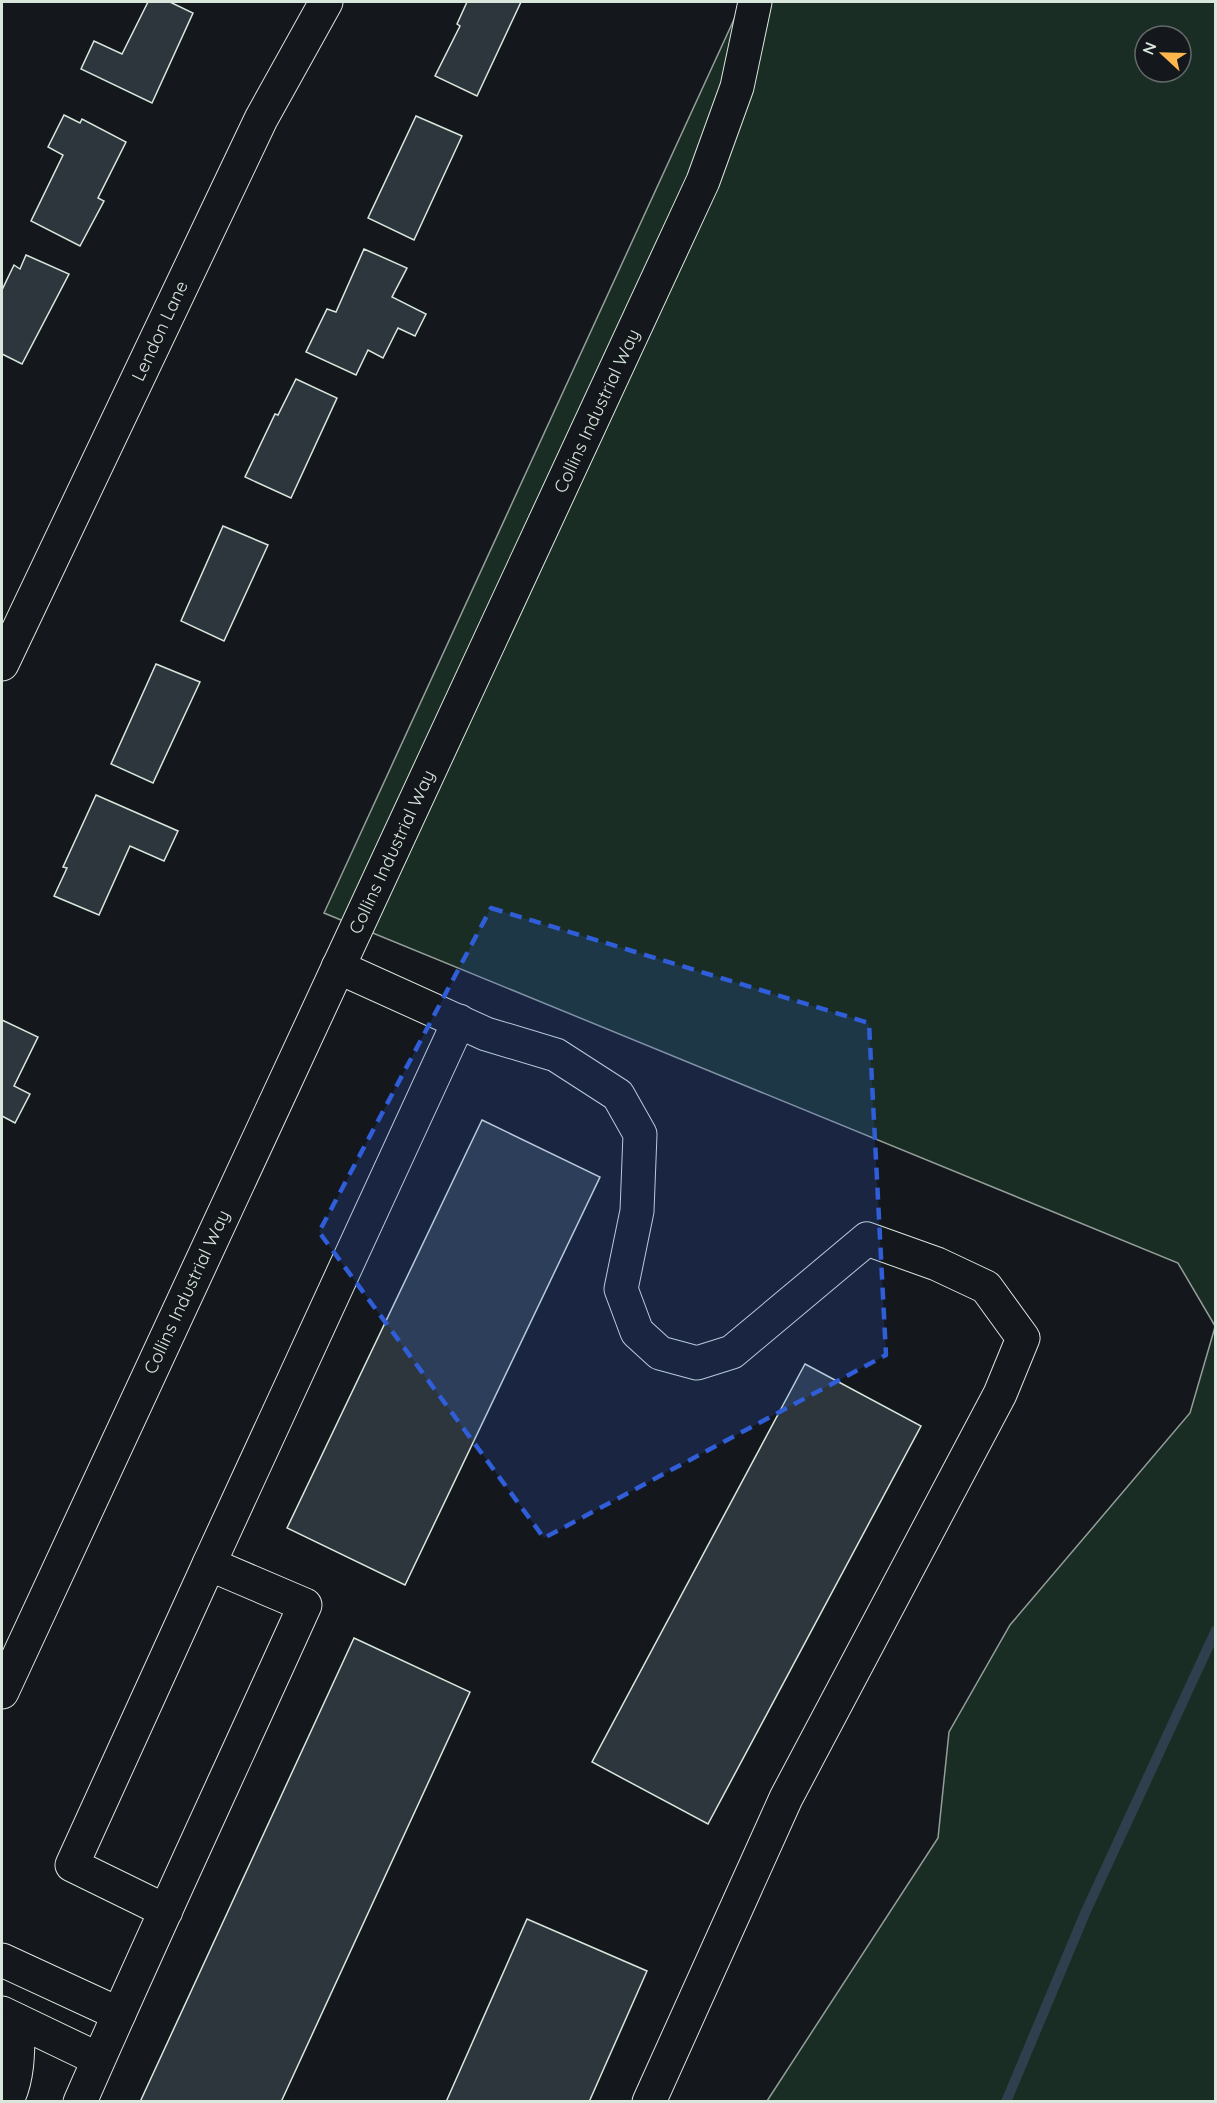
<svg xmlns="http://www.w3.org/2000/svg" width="1217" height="2103" viewBox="0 0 1217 2103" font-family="Quicksand,sans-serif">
<rect width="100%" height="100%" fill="#14181c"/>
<!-- green -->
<g fill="#1a2d24" stroke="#939e99" stroke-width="1.5" fill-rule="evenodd">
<path d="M742 2H1215V1326L1178 1263 324 913ZM1145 36H1181V72H1145Z"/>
<polygon points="1215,1327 1215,2101 767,2101 938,1838 949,1732 1010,1625 1190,1413"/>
</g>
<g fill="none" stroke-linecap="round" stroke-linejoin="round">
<!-- stream -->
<polyline stroke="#2f3f4d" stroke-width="10" points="1006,2102 1086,1911 1216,1630"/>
</g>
<!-- building -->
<g fill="#2c363c" stroke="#d8e6dc" stroke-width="1.5">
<polygon points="148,2 170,2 193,13 152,103 81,69 94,41 122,54"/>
<polygon points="467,2 521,2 477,96 435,76 460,26 457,24"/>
<polygon points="64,115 80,123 82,119 126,142 98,198 104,201 80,246 31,221 63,155 48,147"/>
<polygon points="416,116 462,136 414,240 368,218"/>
<polygon points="364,249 407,268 392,297 426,314 415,336 398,328 383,358 368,350 356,375 306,352 327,309 336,312"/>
<polygon points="26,255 69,274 22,364 2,354 2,290 14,265 20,269"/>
<polygon points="296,379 337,398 291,498 245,477 275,414 278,415"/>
<polygon points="223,526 268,545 224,641 181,621"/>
<polygon points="156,664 200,682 153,783 111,764"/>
<polygon points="96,795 178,831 164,861 130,846 99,915 54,896 67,868 63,867"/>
<polygon points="2,1020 38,1037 14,1086 30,1094 15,1123 2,1116"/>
<polygon points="482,1120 600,1177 405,1585 287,1528"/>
<polygon points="805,1364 921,1426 708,1824 592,1762"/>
<polygon points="354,1638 470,1692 281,2102 140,2102"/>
<polygon points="527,1919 647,1971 589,2102 446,2102"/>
</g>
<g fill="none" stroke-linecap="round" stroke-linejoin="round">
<defs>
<g id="minor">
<polyline points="2,664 261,119 326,2"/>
<polyline points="338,967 486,1034 556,1055 618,1095 640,1134 637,1211 621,1289 637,1332 660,1353 697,1363 732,1352 867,1239 937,1264 986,1287 1023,1338 1000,1394 786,1798 649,2102"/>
<polyline points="209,1564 459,1021"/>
<polyline points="2,1692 703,181 737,87 755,2"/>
<polyline points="2,1960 119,2014"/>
<polyline points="2,2013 98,2059"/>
<path d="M6 2102C19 2079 18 2047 18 2021"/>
<path d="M80 2102C153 1935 230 1771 305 1605L209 1564 72 1865 166 1911"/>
</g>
</defs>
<!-- minor casing -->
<use href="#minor" stroke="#d8e6dc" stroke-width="35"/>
<!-- minor -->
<use href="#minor" stroke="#14181c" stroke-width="33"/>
</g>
<!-- marked area -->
<path fill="#305dd8" fill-opacity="0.2" stroke="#305dd8" stroke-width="4.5" stroke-dasharray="12 8" stroke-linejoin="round" d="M491 908 869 1023 886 1355 544 1538 319 1232Z"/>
<g text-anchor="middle" stroke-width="4.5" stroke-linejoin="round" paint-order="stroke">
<!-- street labels -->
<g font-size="18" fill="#d8e6dc" stroke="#14181c">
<text transform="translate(160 331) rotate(-65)" y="6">Lendon Lane</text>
<text transform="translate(597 411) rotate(-65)" y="6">Collins Industrial Way</text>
<text transform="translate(392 852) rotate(-65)" y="6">Collins Industrial Way</text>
<text transform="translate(187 1292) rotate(-65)" y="6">Collins Industrial Way</text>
</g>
</g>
<!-- border -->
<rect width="1217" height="2103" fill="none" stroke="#d8e6dc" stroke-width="6"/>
<!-- north arrow -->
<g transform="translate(1163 54) rotate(292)"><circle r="28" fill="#14181c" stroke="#626a69" stroke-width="1.5"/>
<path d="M0-4.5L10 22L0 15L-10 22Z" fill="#ffb74d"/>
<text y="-9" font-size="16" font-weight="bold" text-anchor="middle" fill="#d8e6dc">N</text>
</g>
</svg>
